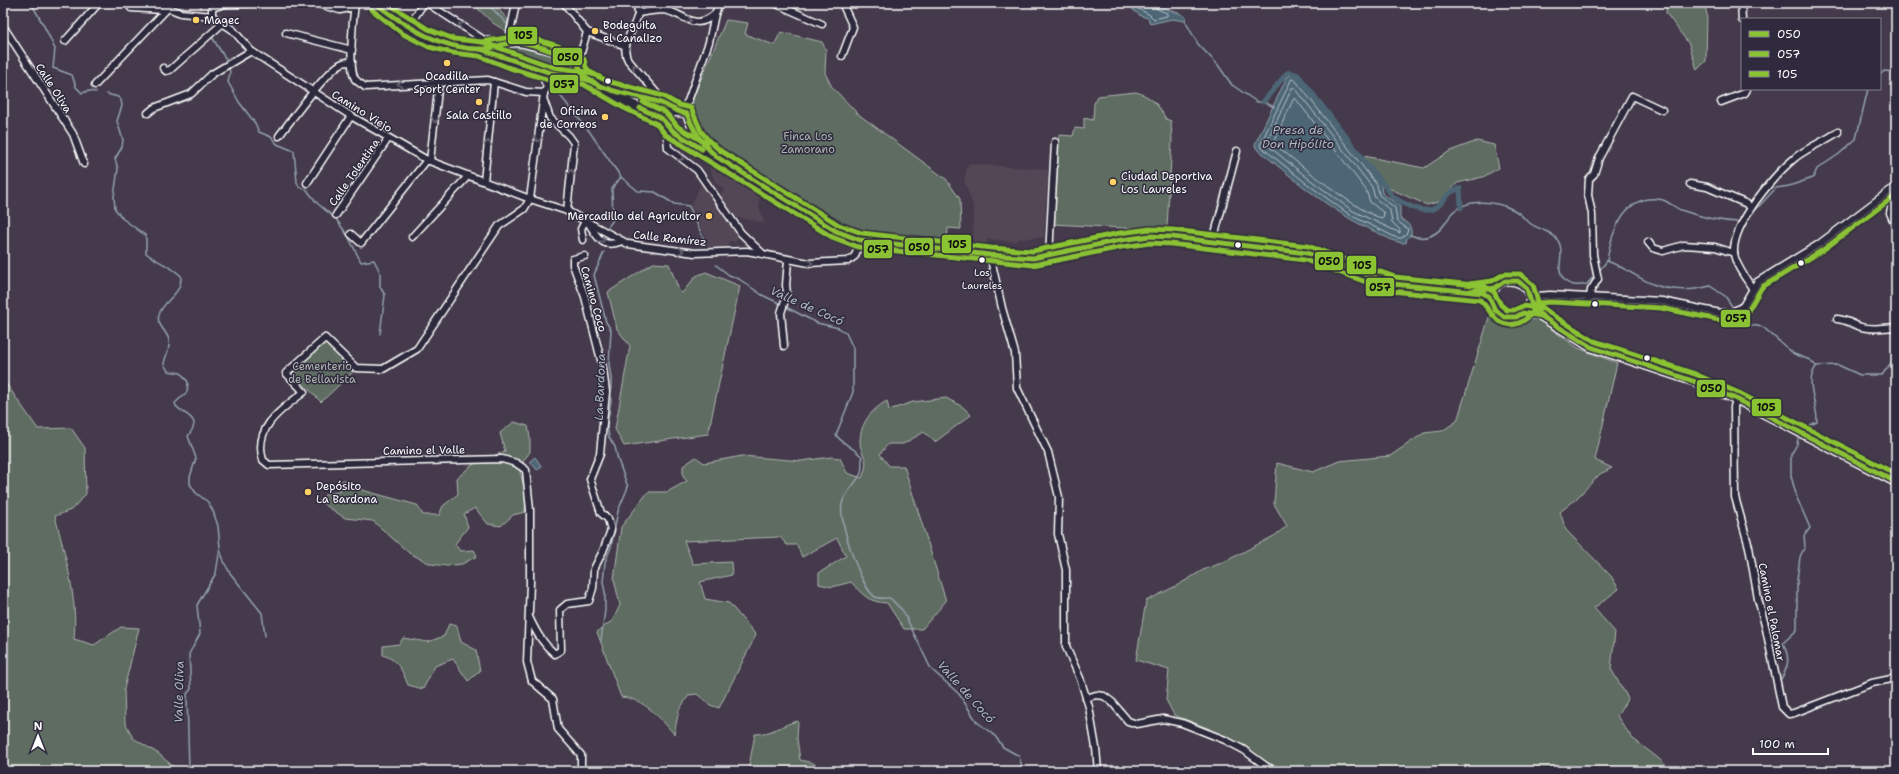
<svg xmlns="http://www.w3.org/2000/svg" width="1899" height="774" viewBox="0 0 1899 774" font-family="'Shantell Sans',sans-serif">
<rect width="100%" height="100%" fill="#443a4b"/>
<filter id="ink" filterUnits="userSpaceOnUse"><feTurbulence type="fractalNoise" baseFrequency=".025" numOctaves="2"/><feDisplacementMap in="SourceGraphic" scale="8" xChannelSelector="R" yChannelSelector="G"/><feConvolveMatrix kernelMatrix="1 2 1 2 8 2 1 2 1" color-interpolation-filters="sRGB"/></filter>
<g filter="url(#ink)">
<!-- built -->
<g fill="#534655">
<polygon points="712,159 765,192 759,200 759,207 765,223 735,217 720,197 724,189 715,182 708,163"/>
<polygon points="968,164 1048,169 1044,237 1018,239 1017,242 987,239 986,244 973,242 973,206 964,180"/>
<polygon points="701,183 738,237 736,242 729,241 727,248 707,250 708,242 691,207"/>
</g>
<!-- green -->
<g fill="#5e6c62" stroke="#aeb6b0">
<polygon points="465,3 493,3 508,20 506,31 493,23 474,5"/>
<polygon points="1667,3 1704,3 1707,14 1706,61 1697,70 1689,44 1666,13"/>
<path d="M726 20 748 23 745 34 774 45 781 32 822 42 826 50 825 73 832 87 858 114 946 179 960 199 961 229 948 228 947 242 886 237 841 226 764 181 754 177 706 143C694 130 691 115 693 98Z"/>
<polygon points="515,44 570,60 574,64 575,69 572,73 567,76 509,56 508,50"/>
<path d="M1136 92C1152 97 1158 104 1166 119L1171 121 1172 141 1167 227 1124 228 1053 224 1059 135 1073 136 1075 128 1084 129V118L1093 120 1094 104 1097 96Z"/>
<polygon points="631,99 645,106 647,101 667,109 663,111 648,109 631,100"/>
<polygon points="1477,141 1494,145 1499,168 1483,177 1457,183 1442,201 1427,205 1386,187 1364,156 1424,168 1450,151"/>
<polygon points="653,263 669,264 679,290 682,293 696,276 706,272 740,286 708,434 624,446 615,429 630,346 617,329 608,292"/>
<polygon points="1491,311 1504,322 1537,319 1578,348 1617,363 1595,460 1612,468 1600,474 1575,500 1560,512 1566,530 1611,576 1619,589 1594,608 1615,632 1611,669 1628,698 1617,716 1632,738 1658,758 1672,771 1281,771 1239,745 1212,735 1210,729 1174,715 1166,700 1169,670 1136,660 1146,601 1178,585 1203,570 1224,562 1274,536 1287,526 1274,504 1277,463 1313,472 1339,461 1390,456 1424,433 1442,431 1457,421"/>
<polygon points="324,341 353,372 321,402 293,373"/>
<path d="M3 379 38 429 71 428 85 448 86 494 71 510 55 516C65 555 78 598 74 639L94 645 121 627 139 628 124 689 125 722 133 738 159 754 178 771H4Z"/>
<path d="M946 398 963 407 971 415 935 442 924 432 903 444H888L880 454 889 466H904L946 601 922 629H904L887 603C868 602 863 595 851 582L832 587 819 584V573L846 556 837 538 802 557 797 545H787L780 537 684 541 693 564 731 562 732 575 700 582 705 599 729 603 756 635 719 708 710 705 697 694 689 695 679 710 674 734C659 717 645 699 621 697L597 632 613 620 620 605 614 579 621 527 648 492H667L687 481 683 477V466L696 457 704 463 742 456 801 461 831 457 840 458 847 473 862 478C871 455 861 459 860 442 860 423 872 409 887 401L889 410 913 402Z"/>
<polygon points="514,422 528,426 530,438 530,452 524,460 520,472 526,495 525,512 513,515 501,526 488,524 475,508 464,514 468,527 455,544 460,551 474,550 477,556 462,564 447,566 431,564 409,553 373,521 345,518 319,501 326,494 341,491 340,482 344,480 362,490 417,505 423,515 439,515 443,506 458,494 457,478 472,465 505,451 500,433"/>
<path d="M449 624 457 626 461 642 476 650 480 671 468 681 453 659 435 666 423 689 408 685C402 670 398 660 383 655V646L399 644 403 638 428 642 444 636Z"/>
<path d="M798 721 797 738 800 760 813 763 824 771H759L749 766 755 734C773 734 780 725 798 721Z"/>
</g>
<!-- water -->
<g fill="#4d6675" stroke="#94a3ac">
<path d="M1131 3H1157C1164 11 1177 10 1186 17L1185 21 1172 19 1150 24 1148 18 1141 16 1133 10Z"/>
<path d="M1292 74 1299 78 1381 184 1382 193 1400 206V218C1408 224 1412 225 1411 235L1407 238 1406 243C1395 243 1388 238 1378 233 1332 213 1294 179 1256 148L1255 144 1287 77Z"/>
<polygon points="535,457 542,467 537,470 530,461"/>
</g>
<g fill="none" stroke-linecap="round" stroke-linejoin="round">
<!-- shore -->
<g stroke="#b8c2c8" stroke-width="1">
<polyline points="1135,3 1137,8 1150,15 1154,19 1167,16 1167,13 1157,9 1154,3"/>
<polygon points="1292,79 1296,81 1377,185 1379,195 1395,208 1397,221 1408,229 1407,233 1402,238 1397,238 1350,215 1306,183 1260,146"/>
<polygon points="1295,88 1372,187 1375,198 1390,210 1392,222 1400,230 1400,233 1353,211 1309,179 1266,144 1292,88"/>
<path d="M1296 99 1366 190 1370 202 1384 213 1383 218C1363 217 1292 158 1273 143L1293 100Z"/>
</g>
<!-- stream -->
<g stroke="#94a3ac" stroke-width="1.5">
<path d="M31 3C40 18 48 33 55 49L53 68 72 75 76 87 82 93 88 91 96 92"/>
<polyline points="199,3 201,8"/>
<polyline points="489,5 507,24"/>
<polyline points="1185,21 1198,44 1218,65 1232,85 1257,102 1264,102 1274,107"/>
<polyline points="212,37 228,63"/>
<polyline points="229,67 230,73 228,82 239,102 255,123 259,132 271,137 277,144 294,151 297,182 299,187 307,190 317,203 336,219 348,236 361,262 374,260 380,272 380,287 385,295 380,334"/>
<polyline points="1880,75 1884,71 1896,72"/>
<polyline points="554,88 589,131 621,177 638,191 655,192 674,204 689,206 706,244"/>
<path d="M107 94 118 97 121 100 122 106 117 121 123 140 122 147 115 159 118 169 114 196 115 209 123 219 145 235 146 240V253C155 261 175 268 181 276 182 296 163 299 159 315 156 325 167 331 169 340 171 349 165 355 164 364L168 371 181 373 188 382 187 392 175 403 176 406C186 417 203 417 188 436L196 458 190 477V484L196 493 208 502 213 511 218 526 220 548 216 573 197 605 200 634 189 654 191 689 187 694 189 771"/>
<polyline points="1748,218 1776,188 1789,186 1813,178 1817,169 1839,154 1856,139 1868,89"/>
<polyline points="607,228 613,220 612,189 621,177"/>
<path d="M1410 235C1427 242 1439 234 1448 219 1449 218 1450 215 1451 214 1467 197 1496 201 1514 210 1521 214 1525 220 1531 224 1540 230 1556 232 1560 245 1564 257 1555 269 1564 280 1570 286 1579 286 1587 284L1595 275"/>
<path d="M1607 261C1611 232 1625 191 1663 200 1669 202 1675 208 1681 210 1700 217 1718 221 1738 222"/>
<path d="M1607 261C1625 267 1638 279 1655 285 1672 291 1693 291 1710 286L1725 296 1732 306"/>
<polyline points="716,265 729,275 739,279 762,295 781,304"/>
<polyline points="1598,272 1607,261"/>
<path d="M784 306 817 323 839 328 846 333 853 348V392L836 435C843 445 854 447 862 457 862 462 862 468 861 473 857 483 844 493 842 504 838 520 861 588 875 597 879 599 886 598 890 598L903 611 931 669 959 694 977 722 995 736 1003 747 1019 756 1023 771"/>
<polyline points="1738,317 1742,321 1750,325 1763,327 1794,354 1810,360 1816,366 1838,365 1860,375 1882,375 1896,356"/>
<path d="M1804 428 1817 422C1818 405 1804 382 1816 367"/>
<polyline points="220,550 225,564 230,573 262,613 265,636"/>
<polyline points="601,641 605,610 605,592 603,582 605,562 611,547 618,511 628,487 618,460 615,447 609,437 607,426 611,401 611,378 609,364 611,330 606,322 594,275 604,252"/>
<path d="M1781 679C1789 666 1790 657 1783 643L1797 630V580L1800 557 1805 546 1804 536 1810 528 1797 498 1791 476V455L1797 444 1798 439"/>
</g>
<!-- canal -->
<path stroke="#4d6675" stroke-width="5" d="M1263 102 1287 73 1290 72 1298 75 1393 197C1406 205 1429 219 1441 203 1447 196 1450 191 1460 188L1461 208"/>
<defs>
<g id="minor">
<polyline points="165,3 168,8 181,13 212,16 233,30 251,51 351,116 427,160 530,199 567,211 628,244 695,253 747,251 809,263 848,261 855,256 860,240"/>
<polyline points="315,3 340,10 354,7"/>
<path d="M355 3C353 18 348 67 355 79 357 82 362 84 365 87L488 80 526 92 544 93"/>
<polyline points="427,3 484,40 505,41 508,44 516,3"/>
<polyline points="564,3 587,32"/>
<path d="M637 3C637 6 638 10 638 13 636 28 619 44 628 60L659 96 661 103"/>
<polyline points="774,3 822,24"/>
<polyline points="842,3 853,27 842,56"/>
<polyline points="1741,3 1742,20"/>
<polyline points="131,8 163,10 167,8"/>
<path d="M638 13C646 12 655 10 663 10 684 12 693 33 715 14"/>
<polyline points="212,16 212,8 225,4 249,3"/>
<polyline points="3,26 73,134 84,164"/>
<polyline points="407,28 424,3"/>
<polyline points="587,32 626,46"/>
<polyline points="286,33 352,50"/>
<polyline points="65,41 99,3"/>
<polyline points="578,63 587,32"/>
<polyline points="163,68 166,71 170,70 223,23"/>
<polyline points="540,70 547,87"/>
<path d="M563 77 547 87 544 93 530 199 524 209 499 226 417 349 383 369 356 368 325 338 286 373 304 392C282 409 253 427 263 460L269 465 502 459 516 463 526 470 530 510V583L527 662 532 681 553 699 558 729 581 755V771"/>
<polyline points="95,85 168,8"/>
<polyline points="610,89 661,103 677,112 683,108 688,101 709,42 715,14 719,3"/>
<polyline points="544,101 550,118 569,136 574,143 567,211"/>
<polyline points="1721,102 1745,93 1747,89"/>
<polyline points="148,113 154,108 191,94 212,74 251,51"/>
<polyline points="668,126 667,136 668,148 697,170 741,233 762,253"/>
<path d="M279 136C290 122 328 68 343 63 345 62 349 62 352 62"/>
<polyline points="430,161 439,81"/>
<polyline points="484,181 494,82"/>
<polyline points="307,183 351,116"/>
<polyline points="1690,184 1707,187 1747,204 1751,208"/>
<polyline points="1895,187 1890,213 1896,227"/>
<polyline points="336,215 388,139"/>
<path d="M589 224C599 239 602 249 622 241"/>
<polyline points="351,234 361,243 427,160"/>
<polyline points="412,237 468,176"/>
<polyline points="583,240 581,229 585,221"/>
<polyline points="1213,241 1237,151"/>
<polyline points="1648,242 1653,248 1663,251 1684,245 1715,247 1734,253"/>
<polyline points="990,255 1002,308 1015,353 1017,388 1048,452 1059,497 1058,534 1066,570 1066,647 1080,678 1089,707 1096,748 1098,771"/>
<polyline points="1049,256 1055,142"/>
<path d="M1752 288C1746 278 1735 265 1734 253 1732 224 1774 175 1796 157 1809 147 1825 141 1838 132"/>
<polyline points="1590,297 1591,290 1598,279 1593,255 1592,214 1588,195 1589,179 1594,174 1599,158 1632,96 1662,110"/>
<polyline points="1530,300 1538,296 1550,295 1662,301 1720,313 1731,313 1743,306 1757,282 1819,244 1896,186"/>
<path d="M1837 319C1847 320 1852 324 1861 327 1873 330 1884 328 1896 327"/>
<polyline points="784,346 781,313 787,294 786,285 788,260"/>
<polyline points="1736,399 1734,407 1735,497 1749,547 1758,599 1766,629 1782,707 1789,714 1794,713 1872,683 1896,678"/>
<path d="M529 617C536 632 542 643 555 654L561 650 560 610 567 604 589 601 593 588 594 569 603 551 611 530 608 519 601 513 590 479 600 454 606 392 603 368 585 297 573 265V259L585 256"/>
<polyline points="1086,698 1096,695 1104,696 1112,702 1128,721 1137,724 1163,719 1182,723 1225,740 1244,750 1267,767 1277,771"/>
</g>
<g id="major">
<polyline points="375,3 407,28 431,40 454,46 481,49 512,61 563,77 585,77 628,102 661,118 670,129 679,134 836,231 860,240 878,243 1033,258 1121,240 1150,236 1172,237 1282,249 1307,253 1393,284 1450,291 1473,291 1495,288"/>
<path d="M483 49C494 48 503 43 514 42 522 41 567 54 574 59 579 64 581 72 585 77"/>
<path d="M653 113C663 114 678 109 687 114L695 134 707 148"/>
<path d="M1478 292C1494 296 1493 317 1510 317 1516 318 1523 315 1526 310 1547 282 1486 263 1493 305"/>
<polyline points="1530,302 1533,309 1541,316 1591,347 1693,381 1736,399 1896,482"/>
</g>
</defs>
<!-- minor casing -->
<use href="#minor" stroke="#fff" stroke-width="9"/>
<!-- major casing -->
<use href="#major" stroke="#fff" stroke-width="11"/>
<!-- minor -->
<use href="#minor" stroke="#2f2a3d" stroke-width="6"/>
<!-- major -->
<use href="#major" stroke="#2f2a3d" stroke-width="8"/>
<defs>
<g id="bus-1">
<path d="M375 3C407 27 441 50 483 49 495 49 507 41 519 42 533 43 558 54 572 58L578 63C582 92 639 94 661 103 670 107 677 112 687 114 694 132 702 144 717 157L836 231 860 240 990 255 1033 258 1121 240 1150 236 1172 237 1307 253 1393 284 1483 293 1489 297 1495 310 1505 317H1516L1523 313 1541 316 1591 347 1693 381 1736 399 1896 482"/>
<polyline points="480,49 551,73 585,79 594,82"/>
<polyline points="640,108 661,118 674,132 702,149"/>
<polyline points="1470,291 1495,288 1505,281 1518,281 1527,289 1533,309 1546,319"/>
</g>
<g id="bus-2">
<path d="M371 9 403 34 429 47 453 53 479 56 510 68 562 84H583L624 108 657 124 666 135 832 237 858 247 1033 265 1122 247 1150 243 1171 244 1305 260 1391 291 1480 300C1487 306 1491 316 1499 321 1515 331 1534 318 1537 301"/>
<polyline points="1533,306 1540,303 1550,302 1661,308 1719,320 1733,320 1748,311 1762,287 1823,250 1896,195"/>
</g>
<g id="bus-3">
<polyline points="387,3 428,29 454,39 482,42 522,35 574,51 584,59 586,67 590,72 607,81 663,96 679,105 691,108 701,131 709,141 721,151 839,225 862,233 991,248 1033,251 1120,233 1150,229 1173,230 1308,246 1395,277 1484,286 1494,292 1501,305 1507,310 1514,310 1523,306 1543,309 1594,341 1695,374 1739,393 1896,474"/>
<polyline points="482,42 553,67 586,72 597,76"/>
<polyline points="643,102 665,112 678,127 706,143"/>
<polyline points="1469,284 1492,281 1504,274 1520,274 1533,285 1539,305 1550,313"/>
</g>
</defs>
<!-- bus-1 casing -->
<use href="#bus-1" stroke="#2f2a3d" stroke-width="8"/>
<!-- bus-2 casing -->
<use href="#bus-2" stroke="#2f2a3d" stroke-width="8"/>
<!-- bus-3 casing -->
<use href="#bus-3" stroke="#2f2a3d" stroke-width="8"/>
<!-- bus-1 -->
<use href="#bus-1" stroke="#8bc235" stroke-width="5"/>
<!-- bus-2 -->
<use href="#bus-2" stroke="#8bc235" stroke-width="5"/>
<!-- bus-3 -->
<use href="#bus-3" stroke="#8ac431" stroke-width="5"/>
</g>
<!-- one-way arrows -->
<defs><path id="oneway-chevron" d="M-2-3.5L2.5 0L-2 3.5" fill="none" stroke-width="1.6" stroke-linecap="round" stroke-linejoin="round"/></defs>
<g stroke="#6d6a77">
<use href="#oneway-chevron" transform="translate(689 20) rotate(17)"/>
<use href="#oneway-chevron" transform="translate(461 25) rotate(-147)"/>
<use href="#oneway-chevron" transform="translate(635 67) rotate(-131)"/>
<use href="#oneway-chevron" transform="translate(400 84) rotate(176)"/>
<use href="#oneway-chevron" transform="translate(435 120) rotate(97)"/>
<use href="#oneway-chevron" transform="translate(538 139) rotate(98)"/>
<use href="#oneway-chevron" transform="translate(488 143) rotate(-84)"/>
<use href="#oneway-chevron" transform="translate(681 158) rotate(32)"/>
<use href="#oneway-chevron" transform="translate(571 172) rotate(-84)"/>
<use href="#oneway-chevron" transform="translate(602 240) rotate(42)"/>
<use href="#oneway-chevron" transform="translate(681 251) rotate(9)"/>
<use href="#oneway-chevron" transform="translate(810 263) rotate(3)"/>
</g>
</g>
<!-- markers -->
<g fill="#ffd166" stroke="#2f2a3d" stroke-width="1.5">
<circle cx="196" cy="20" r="4"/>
<circle cx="595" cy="31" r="4"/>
<circle cx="447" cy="63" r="4"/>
<circle cx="479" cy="102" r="4"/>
<circle cx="605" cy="117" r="4"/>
<circle cx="1113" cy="182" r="4"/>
<circle cx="709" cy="216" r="4"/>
<circle cx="308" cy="492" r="4"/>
</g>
<g fill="#fff" stroke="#2f2a3d" stroke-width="1.5">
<circle cx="608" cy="81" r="3.5"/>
<circle cx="1238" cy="245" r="3.5"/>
<circle cx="982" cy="260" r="3.5"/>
<circle cx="1801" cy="263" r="3.5"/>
<circle cx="1595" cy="304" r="3.5"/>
<circle cx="1647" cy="358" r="3.5"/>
</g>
<g text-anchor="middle" stroke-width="3" stroke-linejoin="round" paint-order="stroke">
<!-- bus labels -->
<g font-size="10" fill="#fff" stroke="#2f2a3d">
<text x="982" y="276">Los<tspan x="982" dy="13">Laureles</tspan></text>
</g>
<!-- poi labels -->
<g font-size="11" fill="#fff" stroke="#2f2a3d" text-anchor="start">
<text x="204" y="24">Magec</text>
<text x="603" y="29">Bodeguita<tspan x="603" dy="13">el Canalizo</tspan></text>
<text x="447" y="80" text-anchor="middle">Ocadilla<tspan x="447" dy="13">Sport Center</tspan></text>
<text x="597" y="115" text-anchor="end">Oficina<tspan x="597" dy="13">de Correos</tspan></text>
<text x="479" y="119" text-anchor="middle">Sala Castillo</text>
<text x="1121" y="180">Ciudad Deportiva<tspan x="1121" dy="13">Los Laureles</tspan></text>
<text x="701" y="220" text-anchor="end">Mercadillo del Agricultor</text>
<text x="316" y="490">Depósito<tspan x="316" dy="13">La Bardona</tspan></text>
</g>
<!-- street labels -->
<g font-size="11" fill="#fff" stroke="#2f2a3d">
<text transform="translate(54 88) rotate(57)" y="4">Calle Oliva</text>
<text transform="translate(362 111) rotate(32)" y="4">Camino Viejo</text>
<text transform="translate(354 172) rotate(-55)" y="4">Calle Tolentina</text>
<text transform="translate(670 238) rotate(6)" y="4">Calle Ramírez</text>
<text transform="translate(594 299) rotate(74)" y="4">Camino Coco</text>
<text transform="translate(424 450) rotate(-1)" y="4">Camino el Valle</text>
<text transform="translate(1772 612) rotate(79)" y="4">Camino el Palomar</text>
</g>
<!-- park labels -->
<g font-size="11" fill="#aeb6b0" stroke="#2f2a3d">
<text x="808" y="140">Finca Los<tspan x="808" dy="13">Zamorano</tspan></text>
<text x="322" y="370">Cementerio<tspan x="322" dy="13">de Bellavista</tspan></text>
</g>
<!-- water labels -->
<g font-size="12" font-style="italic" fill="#afbac1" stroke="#2f2a3d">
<text x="1298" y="134">Presa de<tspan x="1298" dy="14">Don Hipólito</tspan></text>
<text transform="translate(807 306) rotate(24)" y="4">Valle de Cocó</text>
<text transform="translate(600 387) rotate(-88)" y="4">La Bardona</text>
<text transform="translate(179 692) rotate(-89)" y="4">Valle Oliva</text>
<text transform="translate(966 692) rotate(48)" y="4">Valle de Cocó</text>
</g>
</g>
<g stroke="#2f2a3d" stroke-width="1.5">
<rect x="507" y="26" width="31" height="19" rx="4" fill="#8ac431"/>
<rect x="552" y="47" width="31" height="19" rx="4" fill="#8bc235"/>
<rect x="549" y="74" width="30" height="20" rx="4" fill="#8bc235"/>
<rect x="941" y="234" width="31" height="20" rx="4" fill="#8ac431"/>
<rect x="904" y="237" width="30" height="19" rx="4" fill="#8bc235"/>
<rect x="863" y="239" width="30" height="20" rx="4" fill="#8bc235"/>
<rect x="1314" y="251" width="30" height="20" rx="4" fill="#8bc235"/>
<rect x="1346" y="255" width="31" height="20" rx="4" fill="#8ac431"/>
<rect x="1365" y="277" width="30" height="20" rx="4" fill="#8bc235"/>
<rect x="1720" y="309" width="31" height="19" rx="4" fill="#8bc235"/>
<rect x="1696" y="379" width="30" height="19" rx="4" fill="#8bc235"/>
<rect x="1751" y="398" width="31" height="19" rx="4" fill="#8ac431"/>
</g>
<g font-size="11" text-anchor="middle" font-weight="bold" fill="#111">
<text x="523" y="39">105</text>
<text x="568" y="61">050</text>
<text x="564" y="88">057</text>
<text x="957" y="248">105</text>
<text x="919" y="251">050</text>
<text x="878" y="253">057</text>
<text x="1329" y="265">050</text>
<text x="1362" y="269">105</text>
<text x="1380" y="291">057</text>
<text x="1736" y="322">057</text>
<text x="1711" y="392">050</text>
<text x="1766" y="411">105</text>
</g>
<!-- margin -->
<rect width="1899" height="774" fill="none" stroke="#2f2a3d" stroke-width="16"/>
<rect x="8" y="8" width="1883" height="758" fill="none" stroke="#fff" stroke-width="1.5" filter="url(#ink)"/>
<!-- legend -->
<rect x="1741" y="18" width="140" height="72" fill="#2f2a3d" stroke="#827f8b"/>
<rect x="1749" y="31" width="20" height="6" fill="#8bc235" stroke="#827f8b"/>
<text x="1777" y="38" font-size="12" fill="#ffffff">050</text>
<rect x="1749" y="51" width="20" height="6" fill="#8bc235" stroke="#827f8b"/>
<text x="1777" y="58" font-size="12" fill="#ffffff">057</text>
<rect x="1749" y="71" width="20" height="6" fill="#8ac431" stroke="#827f8b"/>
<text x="1777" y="78" font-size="12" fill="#ffffff">105</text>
<!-- north arrow -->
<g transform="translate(38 736)" stroke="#2f2a3d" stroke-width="3" paint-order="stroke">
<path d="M0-3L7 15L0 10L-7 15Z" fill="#ffffff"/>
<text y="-6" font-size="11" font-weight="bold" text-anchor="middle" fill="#ffffff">N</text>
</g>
<!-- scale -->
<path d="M1753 748v6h75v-6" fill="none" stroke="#ffffff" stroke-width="2"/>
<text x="1759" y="748" font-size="12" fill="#ffffff" stroke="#2f2a3d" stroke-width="3" paint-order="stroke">100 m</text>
</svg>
